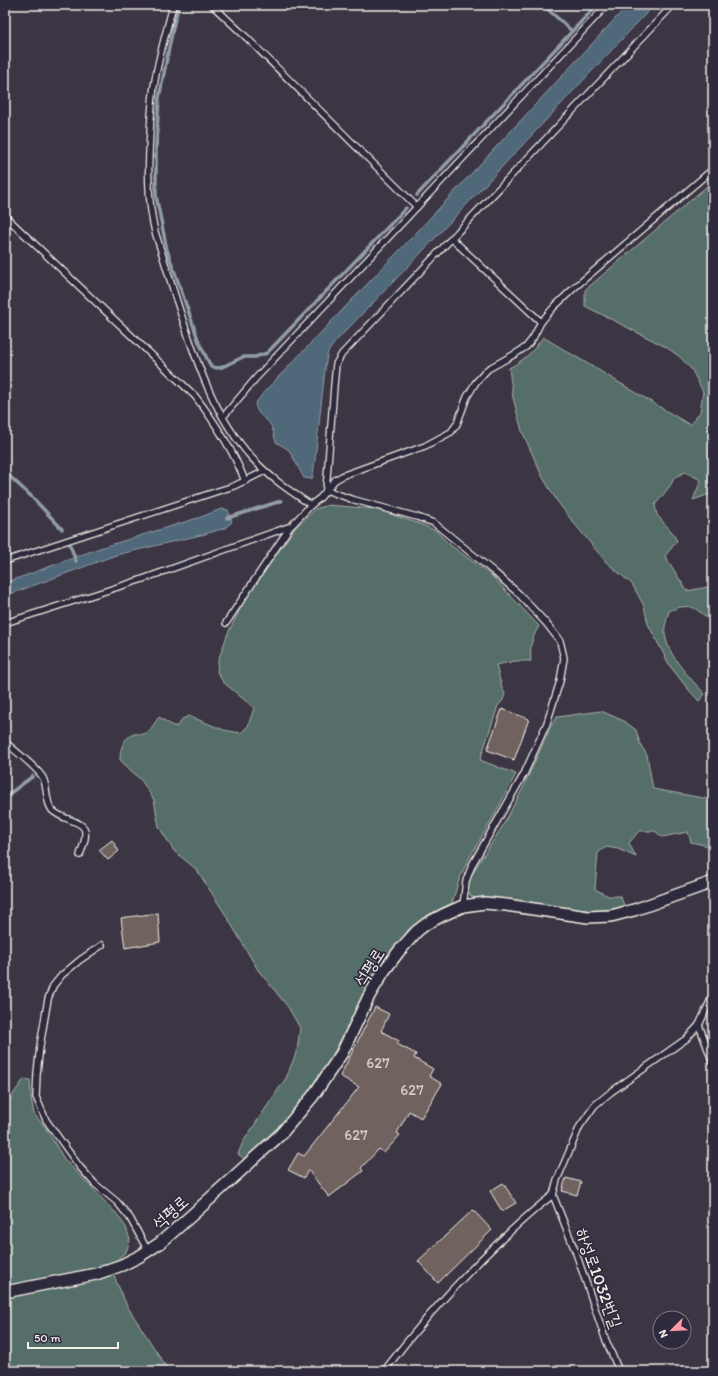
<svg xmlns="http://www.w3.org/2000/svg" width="718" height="1376" viewBox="0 0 718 1376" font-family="Itim,'Poor Story',sans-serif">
<rect width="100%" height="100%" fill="#3c3544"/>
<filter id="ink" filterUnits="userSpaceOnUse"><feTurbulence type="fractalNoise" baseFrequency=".025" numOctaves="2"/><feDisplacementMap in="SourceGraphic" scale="8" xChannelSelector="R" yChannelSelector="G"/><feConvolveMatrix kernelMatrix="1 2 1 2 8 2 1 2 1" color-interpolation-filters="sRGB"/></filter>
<g filter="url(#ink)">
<!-- green -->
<g fill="#576e69" stroke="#a6b0a8">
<path d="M713 181V493L693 500 701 480 685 472 675 477 670 486 655 505 657 515 672 532 677 541 665 556 687 591 713 586V623C696 609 692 601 669 611 668 616 666 621 665 626 662 651 690 678 705 694L699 701 687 688 670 666 648 624 644 606 632 584 606 562 573 522 557 501 542 476 522 431 513 398 509 368C524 360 533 352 543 337L690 425 700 412 703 392 692 370 680 357 666 347 585 306V290Z"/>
<path d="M328 505 375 509 423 525 436 531 449 544 492 576 539 626C531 640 530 645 531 661H515L496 665 502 688 505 694 503 700 498 706 480 760 516 774 495 814 467 862 458 883 452 903 428 915 409 929 392 952 368 987 329 1062 303 1100 277 1128 244 1159 238 1154 243 1142 286 1078 297 1051 300 1028 288 1007 258 970 227 917 197 870 174 851 159 827 154 800 141 780 120 760C120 749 123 738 134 734 137 733 141 735 144 734 150 732 155 722 159 717L173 726H178L182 719 189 716 224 730 241 733 248 726 254 708 223 682 217 672 218 661 228 633 243 603 294 529 315 509Z"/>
<polygon points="601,711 624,721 636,730 640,744 647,755 653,789 709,799 713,798 713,847 691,842 688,832 662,837 655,831 639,831 629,843 636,857 618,849 606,847 598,853 595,889 608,896 620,896 625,907 604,910 574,911 482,901 471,896 465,887 478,864 502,827 522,790 551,726 557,717"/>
<polygon points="24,1079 30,1080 31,1097 34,1114 46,1128 64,1159 116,1213 126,1227 130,1240 126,1252 115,1261 114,1276 127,1306 169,1371 5,1371 5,1109 14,1093"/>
</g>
<!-- water -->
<g fill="#50677a" stroke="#929ea6">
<path d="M628 5H654L421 253 336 341 328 352 326 361 314 468 312 479 304 478 289 450 276 442C274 437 273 428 270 424 263 416 257 415 255 404L264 392 417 232Z"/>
<polygon points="221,509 228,510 232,522 225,528 205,534 116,555 5,596 5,583 100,548 201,517"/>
</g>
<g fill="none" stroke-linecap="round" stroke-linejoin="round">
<!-- stream -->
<g stroke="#929ea6" stroke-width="3.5">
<polyline points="179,5 174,23 159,98 156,147 156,196 167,250 199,342 211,367 220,368 243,357 255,357 267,353 406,208"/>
<polyline points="543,5 572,31"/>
<polyline points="417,195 597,5"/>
<polyline points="5,472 32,497 62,529"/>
<polyline points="227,518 281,501"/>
<polyline points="70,545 76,561"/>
<polyline points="5,797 33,776"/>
</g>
</g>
<!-- building -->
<g fill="#70625e" stroke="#f4f1e8">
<polygon points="502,709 529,719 514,760 487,750"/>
<polygon points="112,840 119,851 108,860 99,850"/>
<polygon points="158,913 160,942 125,948 121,918"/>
<polygon points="375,1007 389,1014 381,1031 399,1041 397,1044 416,1054 414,1058 433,1069 429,1076 442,1084 421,1118 409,1111 397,1133 400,1135 384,1153 379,1149 361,1168 363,1171 329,1197 308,1170 304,1178 288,1170 298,1153 304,1156 359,1087 340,1076"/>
<polygon points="566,1178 581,1182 577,1195 562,1191"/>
<polygon points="503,1183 516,1203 502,1211 490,1191"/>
<polygon points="473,1210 492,1230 438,1283 418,1261"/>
</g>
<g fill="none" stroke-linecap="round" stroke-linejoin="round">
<defs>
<g id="service">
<path d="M173 5C167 30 159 55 155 80 152 96 151 114 150 132 148 166 147 199 155 232 164 259 172 287 181 314 197 364 215 417 252 458 269 477 290 491 311 505"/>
<polyline points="212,5 247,38 417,207"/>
<path d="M5 216 195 396C215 422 233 450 245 481"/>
<polyline points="452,239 541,322"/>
<polyline points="223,417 256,378 607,5"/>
<polyline points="326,490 334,386 336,364 342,354 673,5"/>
<polyline points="326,490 351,499 417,517 434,523 493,571 518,593 546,623 560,641 564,658 560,681 547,723 524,774 472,865 466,881 463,906"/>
<polyline points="5,561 218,491 234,486 265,471"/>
<polyline points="5,623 140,580 291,526 311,505 320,498 335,480 344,475 425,446 451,432 457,424 467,397 476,382 488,369 515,354 526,347 533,338 541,322 554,307 574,288 713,169"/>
<polyline points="226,623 290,527"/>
<path d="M5 742C15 751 37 767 43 778 48 788 45 801 52 810 60 819 79 820 84 828 88 836 82 848 80 855"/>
<polyline points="102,945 80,960 62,975 53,986 48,999 40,1046 37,1073 36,1097 46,1120 79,1166 95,1184 117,1202 130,1218 148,1251"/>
<polyline points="699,1025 713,1063"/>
<polyline points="553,1195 557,1180 580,1126 595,1105 611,1092 686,1039 699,1025 713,995"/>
<polyline points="553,1195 576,1253 605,1338 619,1371"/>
<path d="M384 1371C419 1325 458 1281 500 1241 517 1225 534 1209 553 1195"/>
</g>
<polyline id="minor" points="5,1292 96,1274 122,1265 140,1256 160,1243 192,1215 281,1134 313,1096 342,1053 369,996 384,971 399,951 417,931 426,924 443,915 463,906 485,903 506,905 588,917 611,916 634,910 713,882"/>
</defs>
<!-- service casing -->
<use href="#service" stroke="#f4f1e8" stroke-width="8"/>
<!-- minor casing -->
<use href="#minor" stroke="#f4f1e8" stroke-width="14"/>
<!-- service -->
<use href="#service" stroke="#2f2a3d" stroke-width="5.5"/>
<!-- minor -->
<use href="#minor" stroke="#2f2a3d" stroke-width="11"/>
</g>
</g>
<g text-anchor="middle" stroke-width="3.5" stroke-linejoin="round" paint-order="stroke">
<!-- number labels -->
<g font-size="15" fill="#d3cdc6">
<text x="378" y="1068">627</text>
<text x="412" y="1095">627</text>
<text x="356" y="1140">627</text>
</g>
<!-- street labels -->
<g font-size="17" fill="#f4f1e8" stroke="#2f2a3d">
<text transform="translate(369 967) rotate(-58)" y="6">석평로</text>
<text transform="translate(170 1212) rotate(-41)" y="6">석평로</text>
<text transform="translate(599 1278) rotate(70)" y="6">하성로1032번길</text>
</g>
</g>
<!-- margin -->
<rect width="718" height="1376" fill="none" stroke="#2f2a3d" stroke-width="20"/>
<rect x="10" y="10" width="698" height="1356" fill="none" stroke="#f4f1e8" stroke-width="1.5" filter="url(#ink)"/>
<!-- north arrow -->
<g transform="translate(672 1330) rotate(246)"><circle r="19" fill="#2f2a3d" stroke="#7e7a81"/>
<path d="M0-3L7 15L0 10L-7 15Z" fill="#ff9aa2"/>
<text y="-6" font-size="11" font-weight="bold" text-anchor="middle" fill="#f4f1e8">N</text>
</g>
<!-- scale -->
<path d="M28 1342v6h90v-6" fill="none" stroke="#f4f1e8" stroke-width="2"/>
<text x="34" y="1342" font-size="12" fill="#f4f1e8" stroke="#2f2a3d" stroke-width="3" paint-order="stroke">50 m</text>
</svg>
